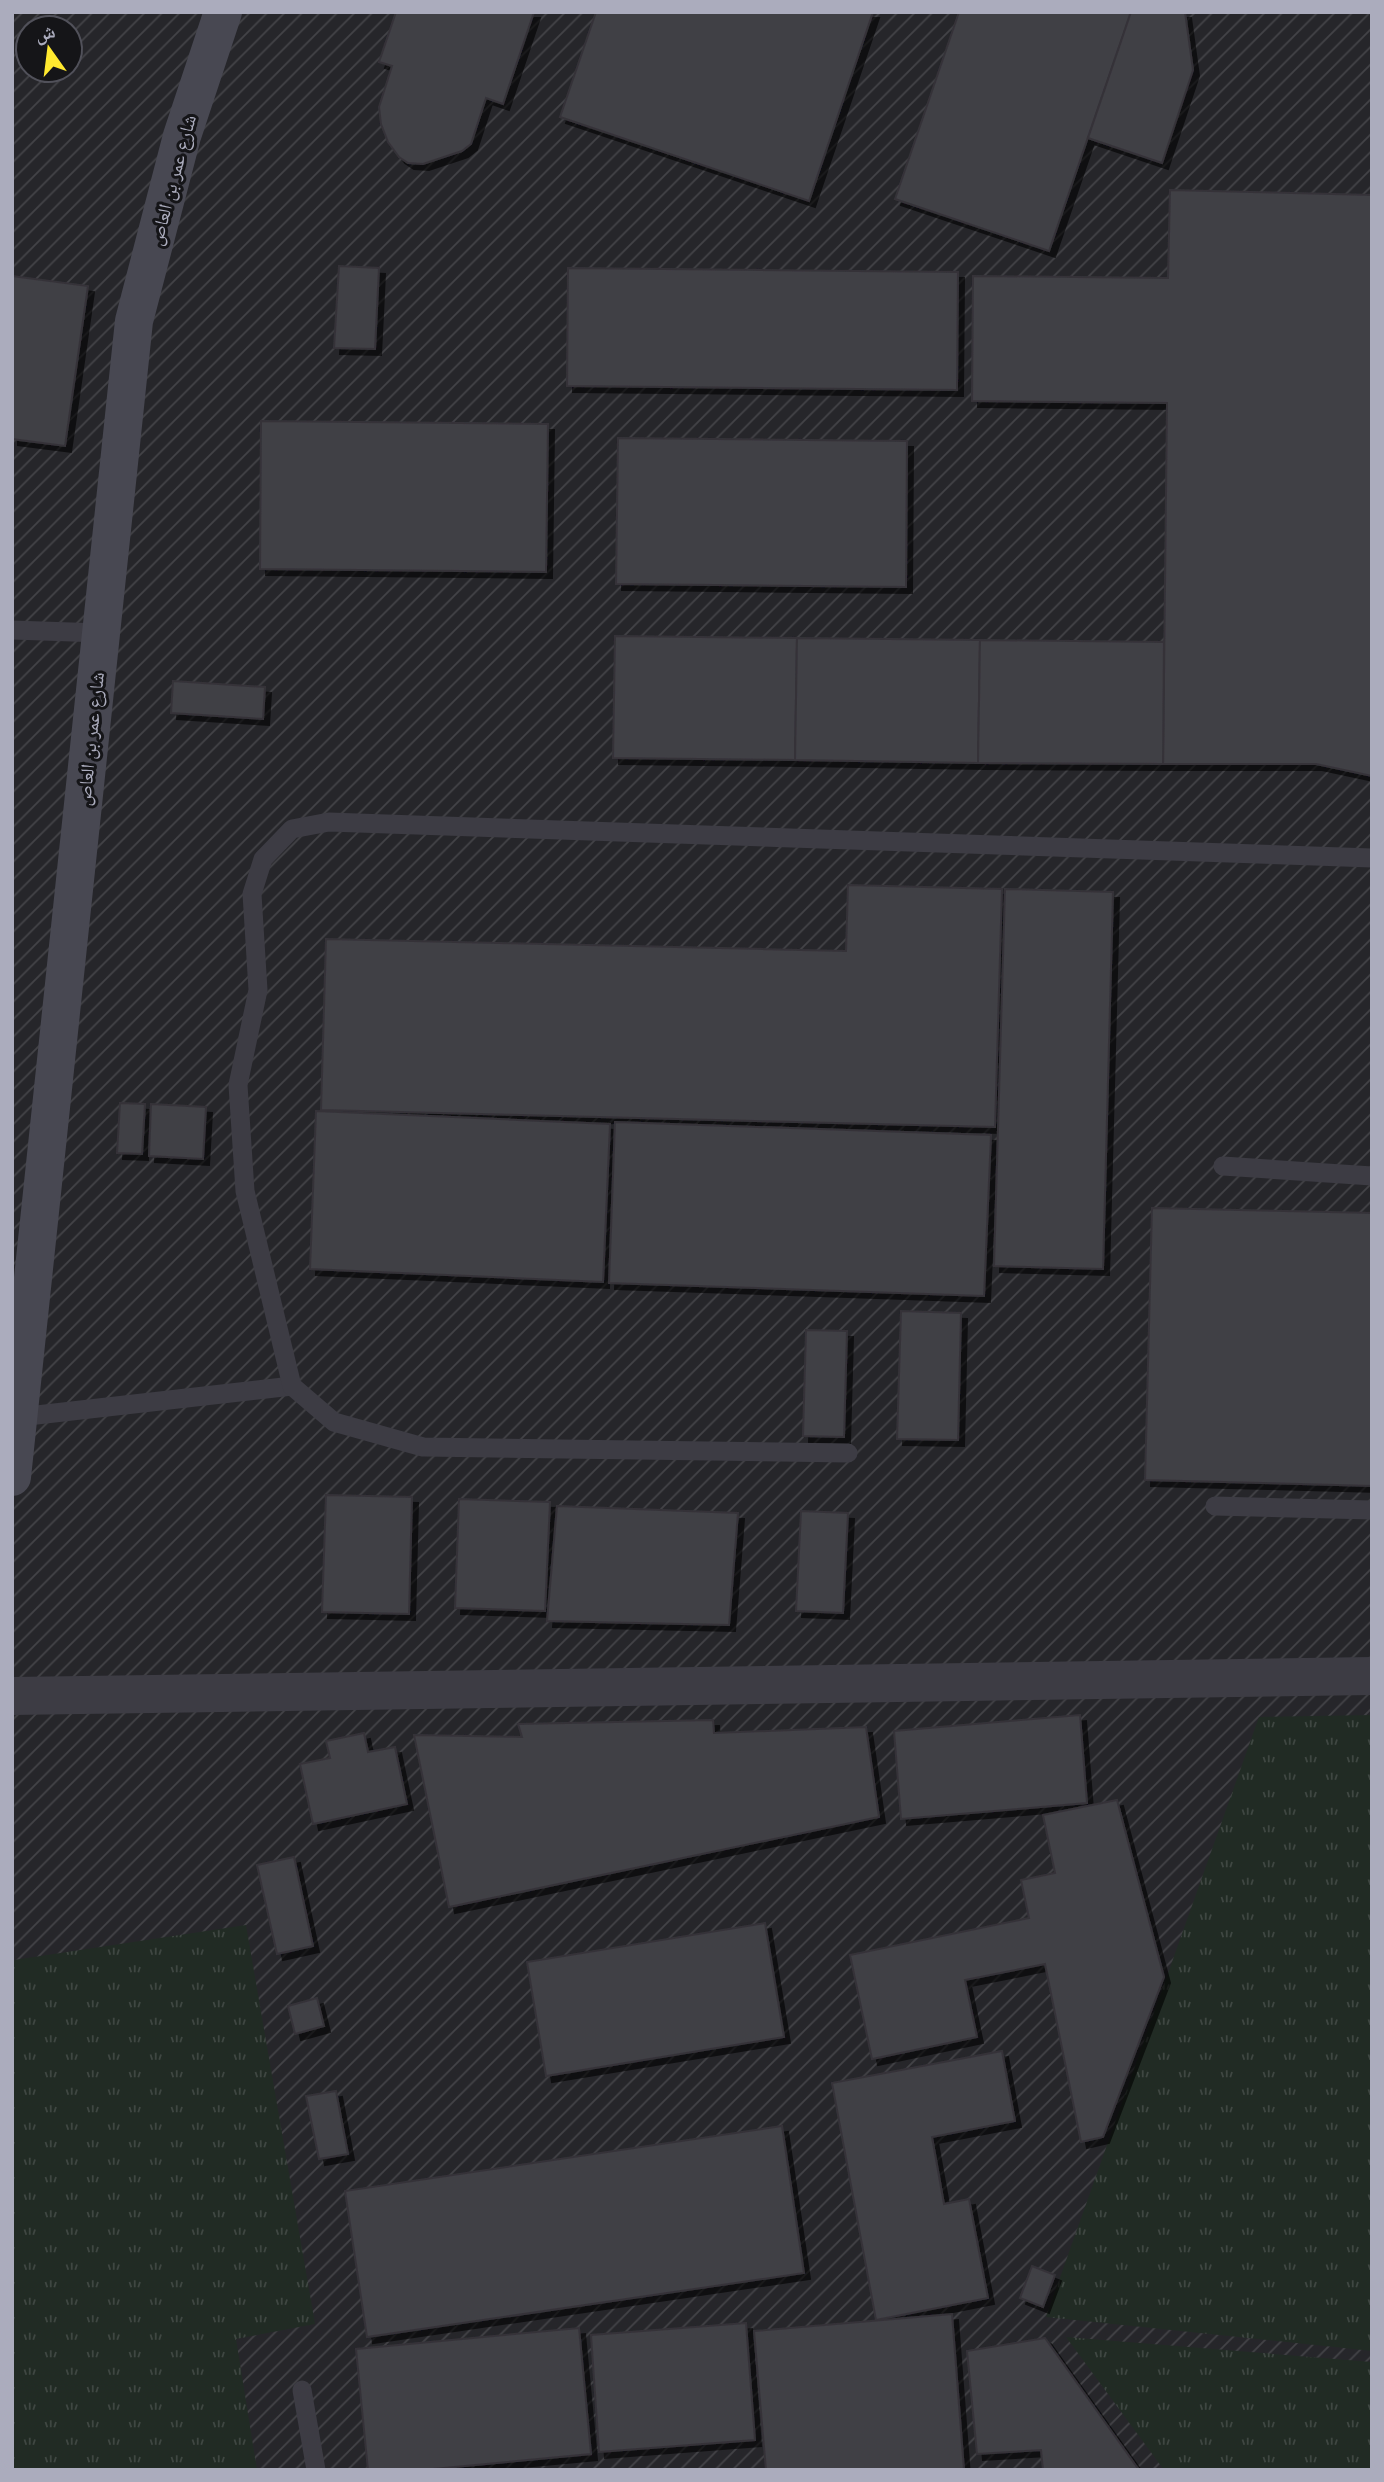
<svg xmlns="http://www.w3.org/2000/svg" width="1384" height="2482" viewBox="0 0 1384 2482" font-family="'Noto Sans','Noto Naskh Arabic',sans-serif">
<defs>
<pattern id="industrial-furrows" width="10" height="10" patternUnits="userSpaceOnUse" patternTransform="scale(1.75)"><rect width="10" height="10" fill="#26262a"/><path d="M-1 1l2-2M0 10L10 0M9 11l2-2" fill="none" stroke="#434347"/></pattern>
<pattern id="grass-tufts" width="24" height="20" patternUnits="userSpaceOnUse" patternTransform="scale(1.75)"><rect width="24" height="20" fill="#212b24"/><path d="M3 7l-1-3M5 7V3M7 7l1-3M15 17l-1-3M17 17v-4M19 17l1-3" fill="none" stroke="#3f4742"/></pattern>
<filter id="shadow"><feDropShadow dx="6" dy="6" stdDeviation="0" flood-color="#0009"/></filter>
</defs>
<rect width="100%" height="100%" fill="#1a1a1c"/>
<!-- industrial -->
<path fill="url(#industrial-furrows)" fill-rule="evenodd" d="M12 12H1372V2470H12ZM28 28H70V70H28Z"/>
<!-- grass -->
<g fill="url(#grass-tufts)">
<polygon points="1372,1715 1372,2351 1046,2317 1259,1717"/>
<polygon points="246,1925 315,2324 236,2339 257,2470 12,2470 12,1977 14,1960"/>
<polygon points="1066,2337 1372,2362 1372,2470 1164,2470"/>
</g>
<!-- building -->
<g fill="#403f45" stroke="#353339" stroke-width="2" filter="url(#shadow)">
<polygon points="396,12 534,12 503,104 486,98 471,144 462,151 423,164 408,163 399,157 388,142 381,124 379,107 392,66 379,62"/>
<polygon points="596,12 873,12 809,201 560,117"/>
<polygon points="959,12 1131,12 1049,251 895,199"/>
<polygon points="1131,12 1185,12 1193,70 1162,163 1088,138"/>
<polygon points="1170,190 1372,195 1372,776 1316,764 1163,764 1167,403 972,401 973,276 1168,278"/>
<polygon points="339,266 379,268 375,349 334,348"/>
<polygon points="568,268 958,272 957,390 567,386"/>
<polygon points="12,276 88,286 65,446 12,439"/>
<polygon points="261,421 548,424 546,572 260,569"/>
<polygon points="618,438 907,441 906,587 616,584"/>
<polygon points="615,636 797,638 795,760 613,758"/>
<polygon points="797,638 980,640 978,763 795,760"/>
<polygon points="980,640 1164,642 1163,764 978,763"/>
<polygon points="173,681 265,687 263,719 171,713"/>
<polygon points="848,885 1002,889 995,1127 321,1110 326,939 846,951"/>
<polygon points="1005,889 1113,892 1103,1269 994,1266"/>
<polygon points="120,1103 145,1104 142,1154 117,1153"/>
<polygon points="151,1104 206,1107 203,1159 149,1156"/>
<polygon points="316,1111 610,1124 603,1282 310,1269"/>
<polygon points="615,1122 991,1135 984,1296 609,1283"/>
<polygon points="1152,1208 1372,1213 1372,1486 1145,1480"/>
<polygon points="901,1311 961,1313 958,1440 897,1439"/>
<polygon points="806,1330 847,1331 844,1437 803,1436"/>
<polygon points="326,1495 412,1497 409,1614 322,1612"/>
<polygon points="459,1499 550,1502 545,1611 455,1608"/>
<polygon points="557,1506 738,1513 729,1625 547,1621"/>
<polygon points="801,1511 848,1513 843,1613 796,1611"/>
<polygon points="1080,1715 1087,1803 901,1819 894,1731"/>
<polygon points="713,1720 714,1733 866,1727 879,1817 449,1907 414,1735 522,1737 518,1724"/>
<polygon points="364,1733 368,1752 395,1747 407,1804 313,1824 300,1764 330,1758 326,1741"/>
<polygon points="1117,1800 1164,1977 1103,2137 1081,2142 1045,1964 965,1980 977,2037 872,2059 850,1955 1029,1918 1021,1880 1055,1873 1043,1815"/>
<polygon points="294,1857 313,1946 277,1954 257,1865"/>
<polygon points="765,1923 784,2037 546,2076 527,1962"/>
<polygon points="317,1998 324,2026 295,2034 288,2006"/>
<polygon points="1002,2051 1015,2121 932,2137 944,2204 969,2199 988,2298 876,2320 832,2083"/>
<polygon points="336,2091 348,2154 319,2159 306,2096"/>
<polygon points="782,2126 804,2273 367,2337 345,2191"/>
<polygon points="1032,2266 1055,2275 1043,2307 1020,2298"/>
<polygon points="952,2314 964,2470 766,2470 754,2331"/>
<polygon points="746,2323 755,2440 599,2452 591,2335"/>
<polygon points="579,2328 591,2454 423,2470 368,2470 356,2349"/>
<polygon points="1045,2338 1139,2470 1043,2470 1041,2450 977,2454 967,2351"/>
</g>
<g fill="none" stroke-linecap="round" stroke-linejoin="round">
<!-- lane -->
<g stroke="#3d3c44" stroke-width="19">
<polyline points="12,630 102,633"/>
<polyline points="1223,1166 1372,1176"/>
<polyline points="19,1417 292,1386"/>
<polyline points="848,1453 423,1447 334,1422 292,1386 245,1191 238,1085 258,990 252,894 263,859 292,829 329,822 1372,858"/>
<polyline points="1215,1506 1372,1510"/>
<polyline points="302,2390 316,2470"/>
</g>
<!-- street -->
<polyline stroke="#3d3c44" stroke-width="38" points="12,1696 1372,1676"/>
<!-- secondary -->
<polyline stroke="#484852" stroke-width="38" points="12,1477 134,321 182,136 223,12"/>
</g>
<g text-anchor="middle" stroke-width="6" stroke-linejoin="round" paint-order="stroke">
<!-- street labels -->
<g font-size="19" fill="#abacbd" stroke="#151518">
<text transform="translate(172 180) rotate(-75)" y="7">شارع عمر بن العاص</text>
<text transform="translate(90 739) rotate(-84)" y="7">شارع عمر بن العاص</text>
</g>
</g>
<!-- border -->
<rect width="1384" height="2482" fill="none" stroke="#abacbd" stroke-width="28"/>
<!-- north arrow -->
<g transform="translate(49 49) rotate(346)"><circle r="33" fill="#151518" stroke="#51515a" stroke-width="2"/>
<path d="M0-5L12 26L0 18L-12 26Z" fill="#ffe92f"/>
<text y="-10" font-size="19" font-weight="bold" text-anchor="middle" fill="#abacbd">ش</text>
</g>
</svg>
